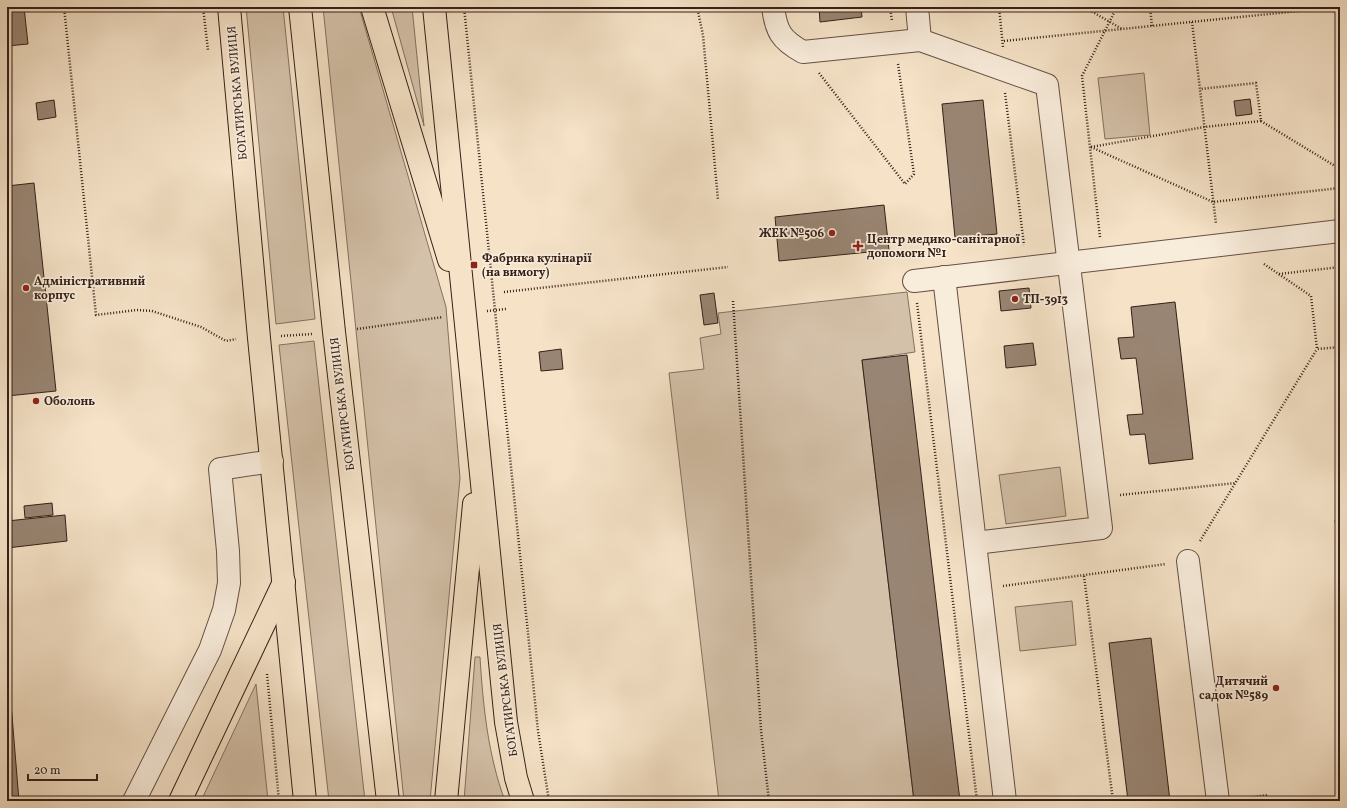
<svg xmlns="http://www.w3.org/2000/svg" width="1347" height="808" viewBox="0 0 1347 808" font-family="Vollkorn,serif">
<rect width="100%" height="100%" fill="#f5e2c7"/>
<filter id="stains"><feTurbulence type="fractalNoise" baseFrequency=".005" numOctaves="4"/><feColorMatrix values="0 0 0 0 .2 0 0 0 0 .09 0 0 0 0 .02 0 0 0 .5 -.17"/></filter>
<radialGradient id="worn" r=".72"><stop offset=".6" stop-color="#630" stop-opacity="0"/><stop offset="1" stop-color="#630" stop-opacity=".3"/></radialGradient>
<!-- green -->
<g fill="#d4c1a9" stroke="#847060">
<polygon points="246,7 283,7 315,319 276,324"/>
<polygon points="323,7 359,7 446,307 460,478 430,801 404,801"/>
<polygon points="391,7 412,7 424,126"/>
<polygon points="1144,73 1150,135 1105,139 1098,78"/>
<polygon points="907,292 915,352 862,360 914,801 719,801 669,373 704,369 700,338 721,334 718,313"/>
<polygon points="314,341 365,801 329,801 279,345"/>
<polygon points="1060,467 1066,516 1006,524 999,475"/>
<polygon points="1072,601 1076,645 1020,651 1015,607"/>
<path d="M475 657H480C483 706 488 755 505 801H464Z"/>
<polygon points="256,684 268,801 201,801"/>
</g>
<!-- building -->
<g fill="#998573" stroke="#352018">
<polygon points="7,7 24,7 28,44 7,46"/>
<polygon points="819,7 861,7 862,17 820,22"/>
<polygon points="1250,99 1252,114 1236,116 1234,101"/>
<polygon points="54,100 56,117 38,120 36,103"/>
<polygon points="983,100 997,234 955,238 942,104"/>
<polygon points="34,183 56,391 7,396 7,186"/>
<polygon points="884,205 889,250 779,261 775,217"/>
<polygon points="1029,288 1031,308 1001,311 999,291"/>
<polygon points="714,293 718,323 704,325 700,295"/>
<polygon points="1175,302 1193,459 1149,464 1145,434 1130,435 1127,415 1143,414 1136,358 1121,359 1118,338 1134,337 1131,307"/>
<polygon points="1033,343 1036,365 1006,368 1004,346"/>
<polygon points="561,349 563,369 541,371 539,352"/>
<polygon points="907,355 937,609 960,801 914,801 862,360"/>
<polygon points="52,503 53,515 25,518 24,506"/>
<polygon points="65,515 67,541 7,548 7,521"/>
<polygon points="1335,520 1340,520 1340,554"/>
<polygon points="1151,638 1170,801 1128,801 1109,643"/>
<polygon points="7,679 9,679 19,801 7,801"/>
</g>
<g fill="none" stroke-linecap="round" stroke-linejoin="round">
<defs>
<g id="minor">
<path d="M773 7C776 31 781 40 803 52L920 40 1047 85 1101 528 975 543"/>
<polyline points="917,7 920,40"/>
<polyline points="944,277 1005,801"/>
<polyline points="914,281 1340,231"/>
<polyline points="1188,561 1218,801"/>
<polyline points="134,801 210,650 224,610 229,583 228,551 220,469 272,461"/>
</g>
<g id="major">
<polyline points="229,7 259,338 305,801"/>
<polyline points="300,7 334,332 388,801"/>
<polyline points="372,7 449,260"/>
<polyline points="434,7 506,722 516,778 523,801"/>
<polyline points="180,801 284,582"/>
<polyline points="446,801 474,504"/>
</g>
</defs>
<!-- minor casing -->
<use href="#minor" stroke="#655044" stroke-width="24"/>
<!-- major casing -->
<use href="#major" stroke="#352018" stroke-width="24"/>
<!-- path -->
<g stroke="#352018" stroke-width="2.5" stroke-dasharray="1 2" stroke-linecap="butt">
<polyline points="64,7 96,315 137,310 152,311 201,327 226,341 236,339"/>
<polyline points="203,7 208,50"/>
<polyline points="464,7 538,731 549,801"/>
<polyline points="697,7 703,35 718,200"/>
<polyline points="890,7 892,21"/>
<polyline points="999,7 1003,47"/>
<polyline points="1084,7 1122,29"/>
<polyline points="1150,7 1152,26"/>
<polyline points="1192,22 1216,224"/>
<polyline points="1004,41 1338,7"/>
<polyline points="819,73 905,184 914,174 898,64"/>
<polyline points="1005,93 1024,245"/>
<polyline points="1261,121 1340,169"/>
<polyline points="1091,147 1204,127 1261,121 1256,83 1200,89"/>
<polyline points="1091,147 1213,202 1340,188"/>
<polyline points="1100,237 1082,76 1117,7"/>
<polyline points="1264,264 1311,296 1317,349 1340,347"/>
<polyline points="1279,274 1340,267"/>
<polyline points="504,292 728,267"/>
<polyline points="733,301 761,730 769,801"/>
<polyline points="917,303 977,801"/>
<polyline points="487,311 506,309"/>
<polyline points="357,329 443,317"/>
<polyline points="281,336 312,334"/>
<polyline points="1120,495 1236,483"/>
<polyline points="1200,541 1317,349"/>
<polyline points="1084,576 1113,801"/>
<polyline points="1003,586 1166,564"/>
<polyline points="267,674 279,801"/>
<polyline points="1239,799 1267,795 1268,801"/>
</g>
<!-- minor -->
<use href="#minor" stroke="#f8ecdb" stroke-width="22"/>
<!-- major -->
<use href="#major" stroke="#f5e2c7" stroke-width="22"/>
</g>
<!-- markers -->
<g fill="#8f2418" stroke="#f8ecdb" stroke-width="1.5">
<circle cx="832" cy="233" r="4"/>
<path d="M856 240h4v4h4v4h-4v4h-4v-4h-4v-4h4z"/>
<rect x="470" y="261" width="8" height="8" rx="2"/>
<circle cx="26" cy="288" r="4"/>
<circle cx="1015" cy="299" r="4"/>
<circle cx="36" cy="401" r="4"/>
<circle cx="1276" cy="688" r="4"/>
</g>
<g text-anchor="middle" stroke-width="3.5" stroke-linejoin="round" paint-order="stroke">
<!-- street labels -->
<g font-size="12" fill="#352018" stroke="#f8ecdb">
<text transform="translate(237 93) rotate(-95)" y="4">БОГАТИРСЬКА ВУЛИЦЯ</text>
<text transform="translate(342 404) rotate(-97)" y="4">БОГАТИРСЬКА ВУЛИЦЯ</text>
<text transform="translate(505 690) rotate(-97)" y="4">БОГАТИРСЬКА ВУЛИЦЯ</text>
</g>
<!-- poi labels -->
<g font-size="12" font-weight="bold" fill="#352018" stroke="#f8ecdb" text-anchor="start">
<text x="824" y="237" text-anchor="end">ЖЕК №506</text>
<text x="867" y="243">Центр медико-санітарної<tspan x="867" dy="14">допомоги №1</tspan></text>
<text x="482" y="262">Фабрика кулінарії<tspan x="482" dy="14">(на вимогу)</tspan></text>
<text x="34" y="285">Адміністративний<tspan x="34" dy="14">корпус</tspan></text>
<text x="1023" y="303">ТП-3913</text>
<text x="44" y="405">Оболонь</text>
<text x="1268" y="685" text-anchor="end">Дитячий<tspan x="1268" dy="14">садок №589</tspan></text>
</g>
</g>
<!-- margin -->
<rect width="1347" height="808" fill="none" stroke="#f5e2c7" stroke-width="24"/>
<rect x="8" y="8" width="1331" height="792" fill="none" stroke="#352018" stroke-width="2"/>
<rect x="12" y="12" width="1323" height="784" fill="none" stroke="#352018"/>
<!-- scale -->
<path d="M28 774v6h69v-6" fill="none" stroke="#352018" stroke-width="2"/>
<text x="34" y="774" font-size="12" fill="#352018" stroke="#f8ecdb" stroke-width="3" paint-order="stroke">20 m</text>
<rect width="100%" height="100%" filter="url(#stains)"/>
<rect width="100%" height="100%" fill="url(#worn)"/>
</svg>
